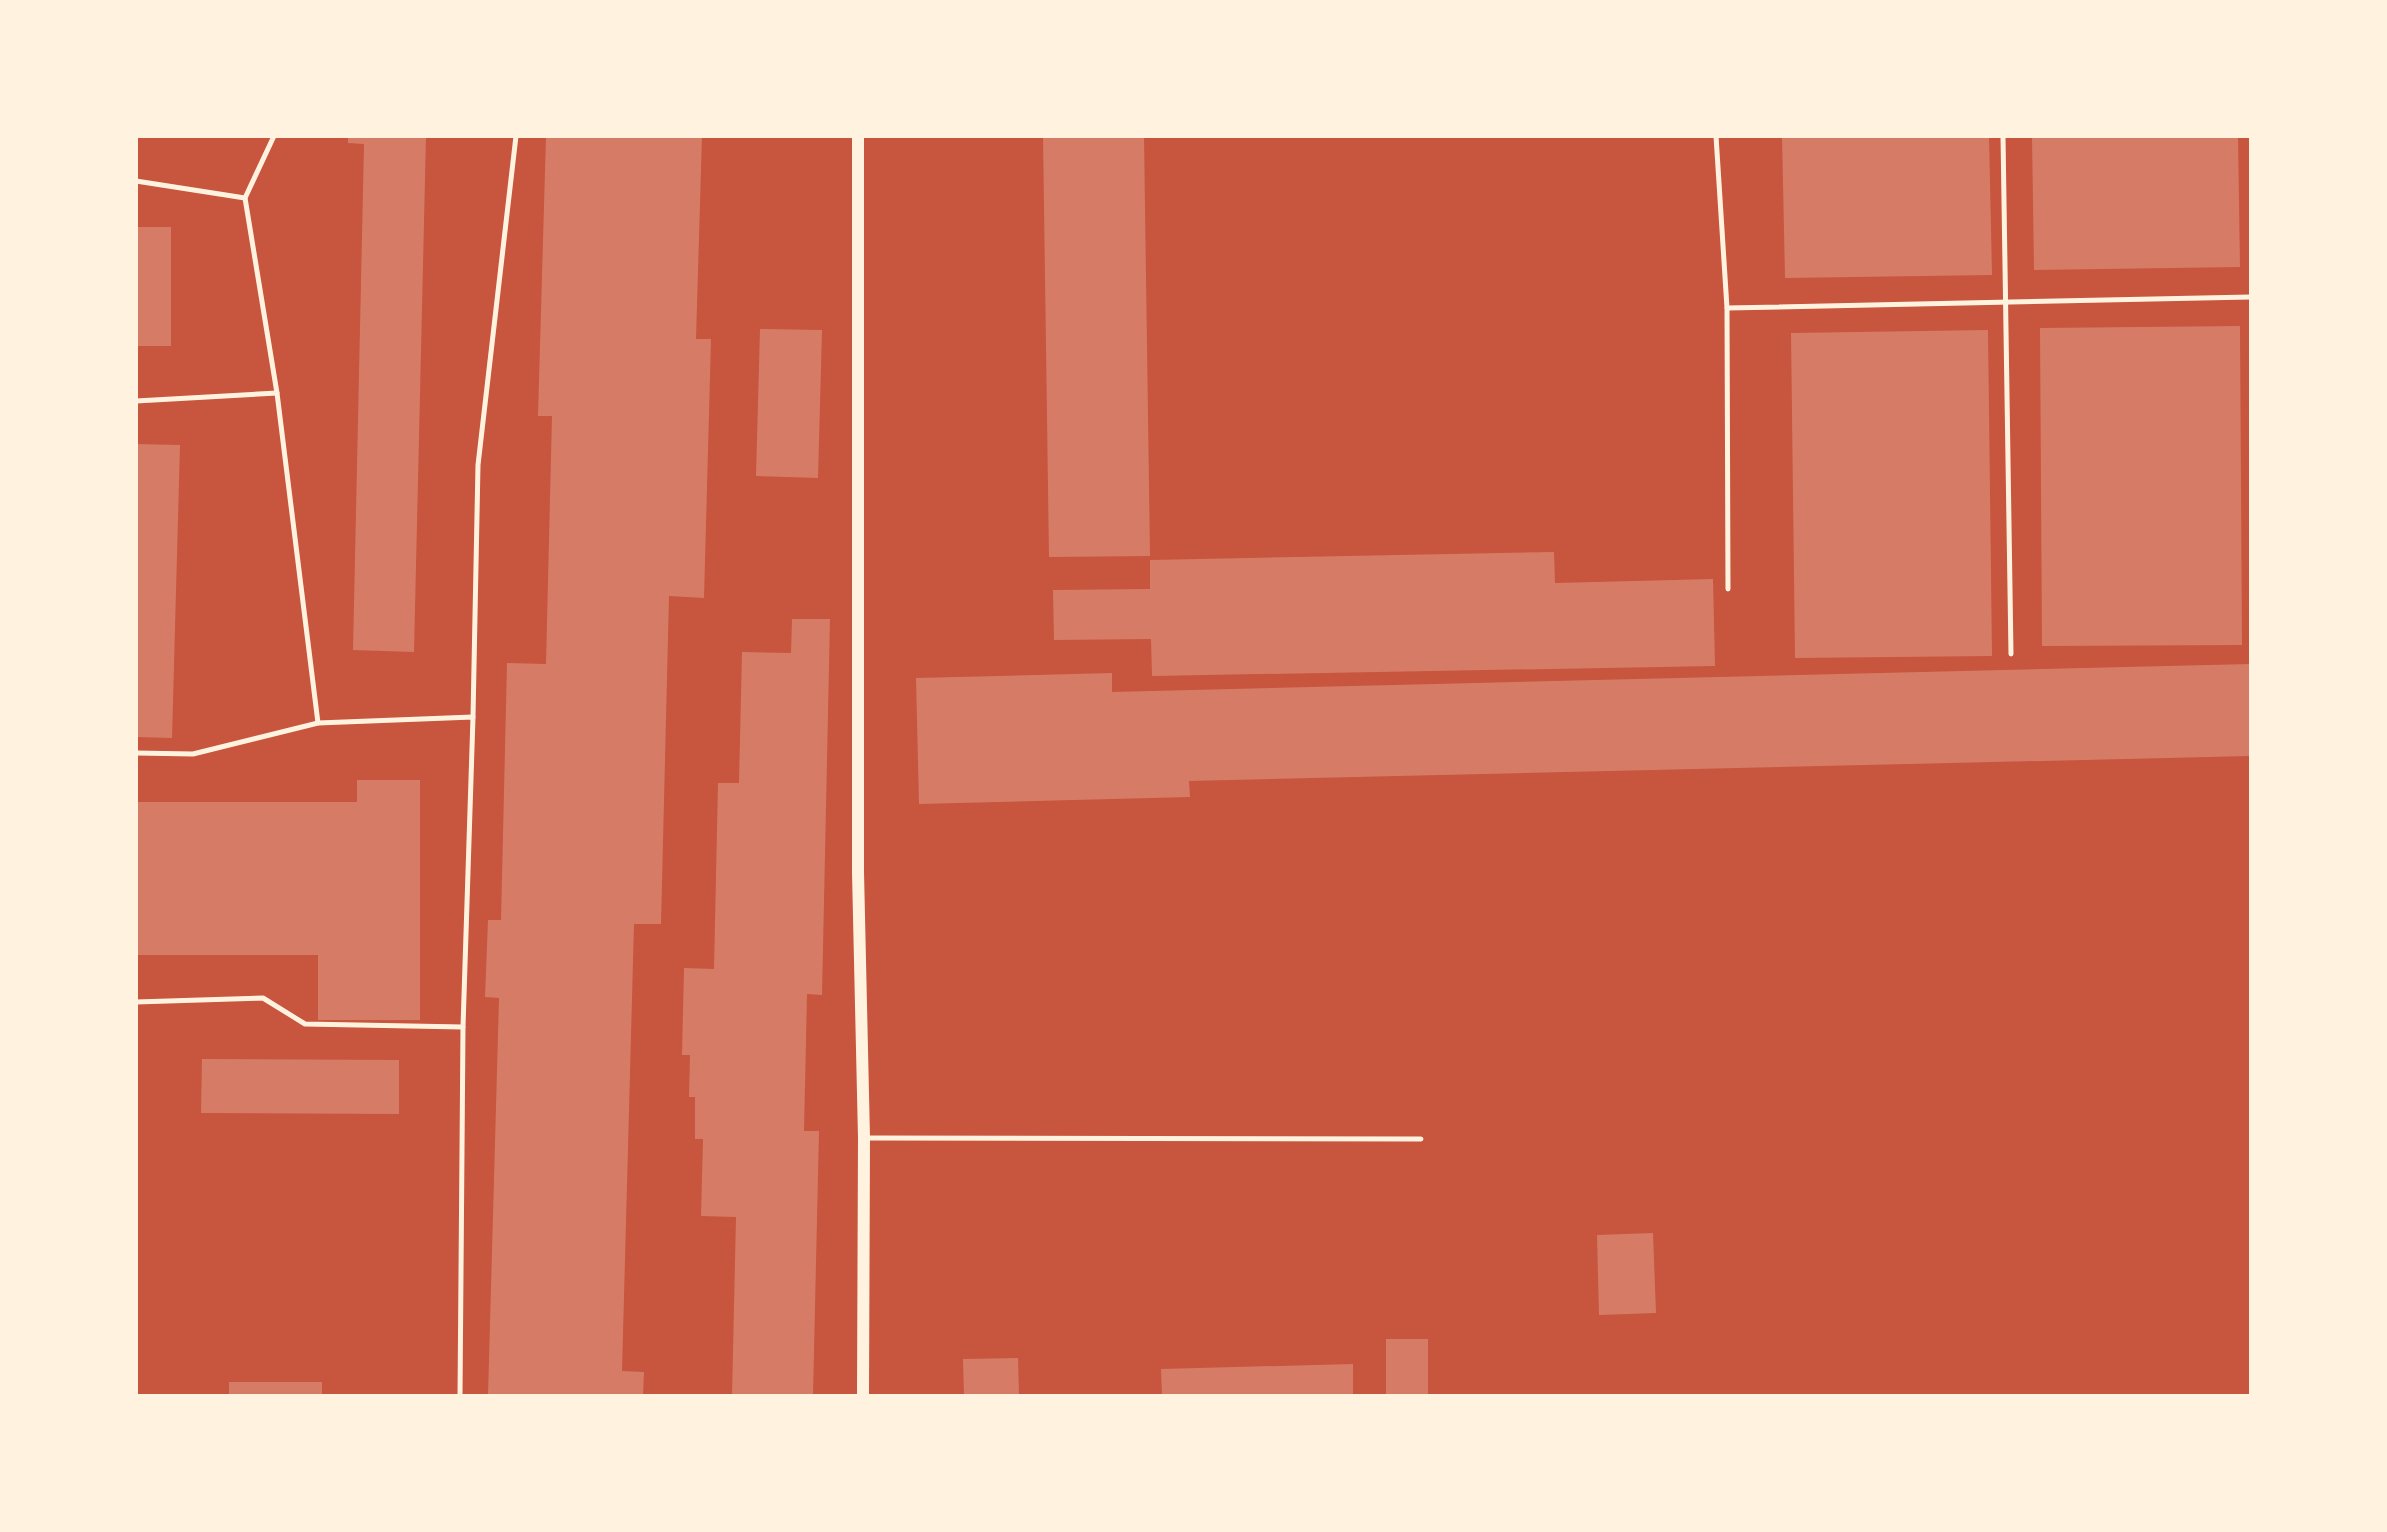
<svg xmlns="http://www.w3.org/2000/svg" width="2387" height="1532" viewBox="0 0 2387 1532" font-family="Lato,sans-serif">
<rect width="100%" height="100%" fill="#c8553d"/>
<!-- building -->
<g fill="#d67c66">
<polygon points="348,136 426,136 414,652 353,650 364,144 348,143"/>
<polygon points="546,136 702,136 696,339 711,339 704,598 669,596 661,924 634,924 622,1371 644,1372 643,1396 488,1396 499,998 485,997 488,920 501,920 507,663 546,664 552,416 538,416"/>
<polygon points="1043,136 1144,136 1150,556 1049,557"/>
<polygon points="1782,136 1989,136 1992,275 1785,278"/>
<polygon points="2032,136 2238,136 2240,267 2034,270"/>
<rect x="136" y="227" width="35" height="119"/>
<polygon points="2240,326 2242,645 2042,646 2040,328"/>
<polygon points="760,329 822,330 818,478 756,476"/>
<polygon points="1988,330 1992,656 1795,658 1791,333"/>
<polygon points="136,444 180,445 172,738 136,737"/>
<polygon points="1554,552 1555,583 1713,579 1715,666 1152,676 1151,639 1054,640 1053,590 1150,589 1150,560"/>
<polygon points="792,619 830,619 822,995 807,994 804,1131 819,1131 813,1396 732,1396 736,1217 701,1216 703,1139 695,1139 695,1097 689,1097 690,1055 682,1055 684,968 714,969 718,783 739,783 742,652 791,653"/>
<polygon points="2250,664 2250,756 1189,781 1190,797 919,804 916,678 1112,673 1112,692"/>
<polygon points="357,780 420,780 420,1020 318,1020 318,955 136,955 136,802 357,802"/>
<polygon points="202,1059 399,1060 399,1114 201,1113"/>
<polygon points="1653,1233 1656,1313 1599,1315 1597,1235"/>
<rect x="1386" y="1339" width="42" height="57"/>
<polygon points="1018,1358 1019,1396 964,1396 963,1359"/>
<polygon points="1353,1364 1353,1396 1162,1396 1161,1369"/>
<rect x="229" y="1382" width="93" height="14"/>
</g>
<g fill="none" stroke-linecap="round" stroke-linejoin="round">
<!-- service -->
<g stroke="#fff3e0" stroke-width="5">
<polyline points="274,136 245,198 277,393 318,723"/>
<polyline points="1716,136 1727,308 1728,589"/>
<polyline points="2003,136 2011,654"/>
<polyline points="136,181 245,198"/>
<polyline points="1727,308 2250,297"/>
<polyline points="136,401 277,393"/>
<polyline points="473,717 478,465 516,136"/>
<polyline points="136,753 193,754 318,723 473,717 463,1027 460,1396"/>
<polyline points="136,1002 263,998 305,1024 463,1027"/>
<polyline points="864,1138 1421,1139"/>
</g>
<!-- tertiary -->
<polyline stroke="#fff3e0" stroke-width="12" points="858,136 858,872 864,1138 863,1396"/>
</g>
<!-- border -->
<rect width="2387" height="1532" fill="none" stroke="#fff3e0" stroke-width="276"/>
</svg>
